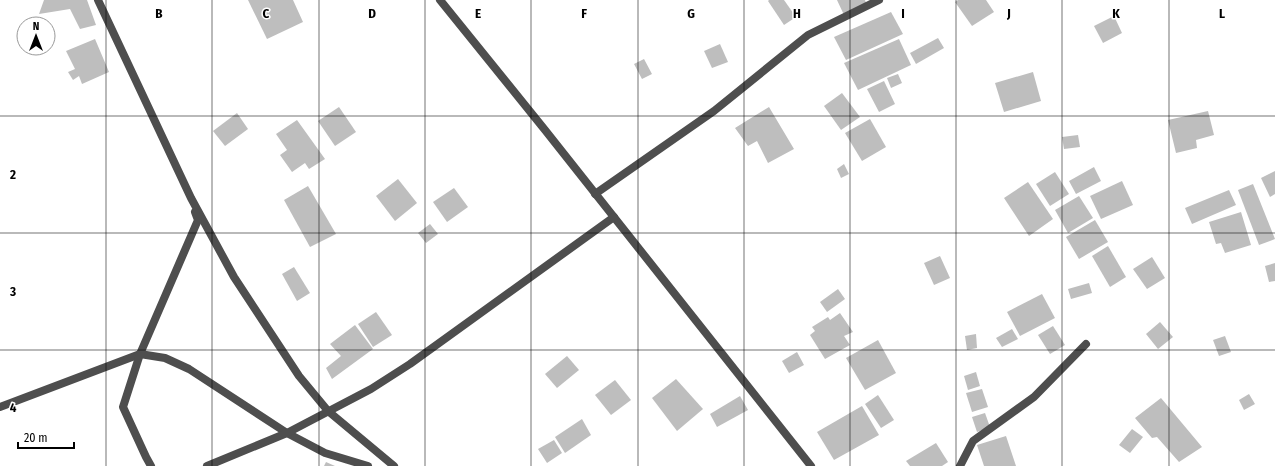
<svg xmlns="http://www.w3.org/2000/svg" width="1275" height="466" viewBox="0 0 1275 466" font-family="'Fira Sans Condensed',sans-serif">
<rect width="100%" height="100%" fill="#fff"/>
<!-- building -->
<g fill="#bebebe">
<polygon points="44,0 87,0 96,25 80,29 70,9 39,14"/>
<polygon points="248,0 293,0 303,22 267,39"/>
<polygon points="769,0 784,0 796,17 784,25 768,1"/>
<polygon points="837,0 865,0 867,5 844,15"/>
<polygon points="958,0 986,0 994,12 972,26 955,2"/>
<polygon points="891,12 903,34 846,60 834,37"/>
<polygon points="1114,16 1122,33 1103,43 1094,26"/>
<polygon points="938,38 944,48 916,64 910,53"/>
<polygon points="95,39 109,72 82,84 79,76 73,80 68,72 75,69 66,51"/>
<polygon points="899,39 911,65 858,90 844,63"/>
<polygon points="720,44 728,62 712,68 704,51"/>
<polygon points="644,59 652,74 642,79 634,64"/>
<polygon points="1033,72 1041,101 1004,112 995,83"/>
<polygon points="898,74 902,83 891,88 887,78"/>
<polygon points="884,81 895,104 879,112 867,89"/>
<polygon points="842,93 860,117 841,130 824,106"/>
<polygon points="339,107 356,132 335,146 318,121"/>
<polygon points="769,107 794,149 768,163 757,141 748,146 735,128"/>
<polygon points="1208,111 1214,135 1196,140 1197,148 1176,153 1168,120"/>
<polygon points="237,113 248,129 225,146 213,131"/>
<polygon points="870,119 886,147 862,161 845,133"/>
<polygon points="297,120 325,159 309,169 305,163 292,172 280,155 287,150 276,134"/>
<polygon points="1078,135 1080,147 1064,149 1062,137"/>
<polygon points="844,164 849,174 841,178 837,169"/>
<polygon points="1094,167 1101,181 1076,194 1069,181"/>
<polygon points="1275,171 1275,194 1270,197 1261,178"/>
<polygon points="1055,172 1069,194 1050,206 1036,184"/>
<polygon points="398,179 417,203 395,221 376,196"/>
<polygon points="1122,181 1133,205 1101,219 1090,196"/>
<polygon points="1028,182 1053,219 1029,236 1004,198"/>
<polygon points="1253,184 1275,239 1259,245 1238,190"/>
<polygon points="308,186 336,234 310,247 284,200"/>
<polygon points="454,188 468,207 447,222 433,202"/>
<polygon points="1229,190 1236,205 1192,224 1185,208"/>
<polygon points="1079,196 1093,218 1068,233 1055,210"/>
<polygon points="1241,212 1251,245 1225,253 1221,243 1216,244 1209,222"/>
<polygon points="1095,220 1108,242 1079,259 1066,237"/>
<polygon points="430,224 438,234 426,243 418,233"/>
<polygon points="1108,246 1126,277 1110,287 1092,256"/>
<polygon points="940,256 950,278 934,285 924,263"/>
<polygon points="1152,257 1165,278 1147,289 1133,269"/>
<polygon points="1275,263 1275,281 1269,282 1265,266"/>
<polygon points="294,267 310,293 297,301 282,274"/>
<polygon points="1089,283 1092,293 1071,299 1068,289"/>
<polygon points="838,289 845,299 827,312 820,302"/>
<polygon points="1042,294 1055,318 1020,336 1007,312"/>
<polygon points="376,312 392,335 373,347 358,324"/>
<polygon points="840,313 853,332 844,336 850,345 825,359 810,335 815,331 812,327 828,317 830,320"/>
<polygon points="1160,322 1173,337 1158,349 1146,334"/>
<polygon points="355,325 373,349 332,379 326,368 341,356 330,344"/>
<polygon points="1053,326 1065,345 1050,354 1038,335"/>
<polygon points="1012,329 1018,339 1002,347 996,338"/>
<polygon points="976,334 977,348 967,350 965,336"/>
<polygon points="1225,336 1231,352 1219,356 1213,340"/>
<polygon points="878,340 896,373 865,390 846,358"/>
<polygon points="797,352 804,365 789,373 782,361"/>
<polygon points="567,356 579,370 557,388 545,374"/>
<polygon points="976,372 980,386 968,390 964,376"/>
<polygon points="676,379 703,409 677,431 652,398"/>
<polygon points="615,380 631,400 611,415 595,395"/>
<polygon points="982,389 988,407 972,412 966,393"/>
<polygon points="1249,394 1255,404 1244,410 1239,400"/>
<polygon points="878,395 894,420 881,428 865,404"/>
<polygon points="740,396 748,410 717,427 710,414"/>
<polygon points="1161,398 1202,447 1179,462 1157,437 1152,438 1135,418"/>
<polygon points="862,406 879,435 834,460 817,432"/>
<polygon points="985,413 990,427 977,432 972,417"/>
<polygon points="582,419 591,435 565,453 555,437"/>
<polygon points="1132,429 1143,437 1130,453 1119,445"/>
<polygon points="1006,436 1016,466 984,466 977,445"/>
<polygon points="554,440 562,453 547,463 538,449"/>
<polygon points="936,443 948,462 942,466 910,466 906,461"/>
<polygon points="326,462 335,466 324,466"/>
</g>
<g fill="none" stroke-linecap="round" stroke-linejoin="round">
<!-- minor -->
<g stroke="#4e4e4e" stroke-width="8">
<polyline points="98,0 191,198 234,277 299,376 328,411 394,466"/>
<polyline points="440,0 545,130 811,466"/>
<polyline points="595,194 714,111 808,35 879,0"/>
<polyline points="0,407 140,354 165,358 189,369 287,433 325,453 368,466"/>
<polyline points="151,466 146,457 123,407 140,354 198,220 195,212"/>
<polyline points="207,466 287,433 371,389 410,364 614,217"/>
<polyline points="960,466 973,441 1034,397 1086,344"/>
</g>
</g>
<!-- grid -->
<path fill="none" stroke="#000" stroke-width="1" stroke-opacity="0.55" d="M106 0V466M212 0V466M319 0V466M425 0V466M531 0V466M638 0V466M744 0V466M850 0V466M956 0V466M1062 0V466M1169 0V466M0 116H1275M0 233H1275M0 350H1275"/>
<g font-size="13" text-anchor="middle" font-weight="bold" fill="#000" stroke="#fff" stroke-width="3" stroke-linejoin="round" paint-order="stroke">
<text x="159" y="18">B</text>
<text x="266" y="18">C</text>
<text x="372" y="18">D</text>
<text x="478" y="18">E</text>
<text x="584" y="18">F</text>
<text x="691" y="18">G</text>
<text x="797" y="18">H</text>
<text x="903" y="18">I</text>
<text x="1009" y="18">J</text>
<text x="1116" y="18">K</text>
<text x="1222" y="18">L</text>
<text x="13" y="179">2</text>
<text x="13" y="296">3</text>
<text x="13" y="412">4</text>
</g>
<!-- north arrow -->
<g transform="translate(36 36)"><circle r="19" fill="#ffffff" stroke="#999999"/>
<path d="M0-3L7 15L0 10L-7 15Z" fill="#000000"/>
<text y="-6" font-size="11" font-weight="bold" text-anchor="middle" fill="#000000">N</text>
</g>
<!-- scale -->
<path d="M18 442v6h56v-6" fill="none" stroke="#000000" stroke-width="2"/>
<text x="24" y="442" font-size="12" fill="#000000" stroke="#ffffff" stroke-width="3" paint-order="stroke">20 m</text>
</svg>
